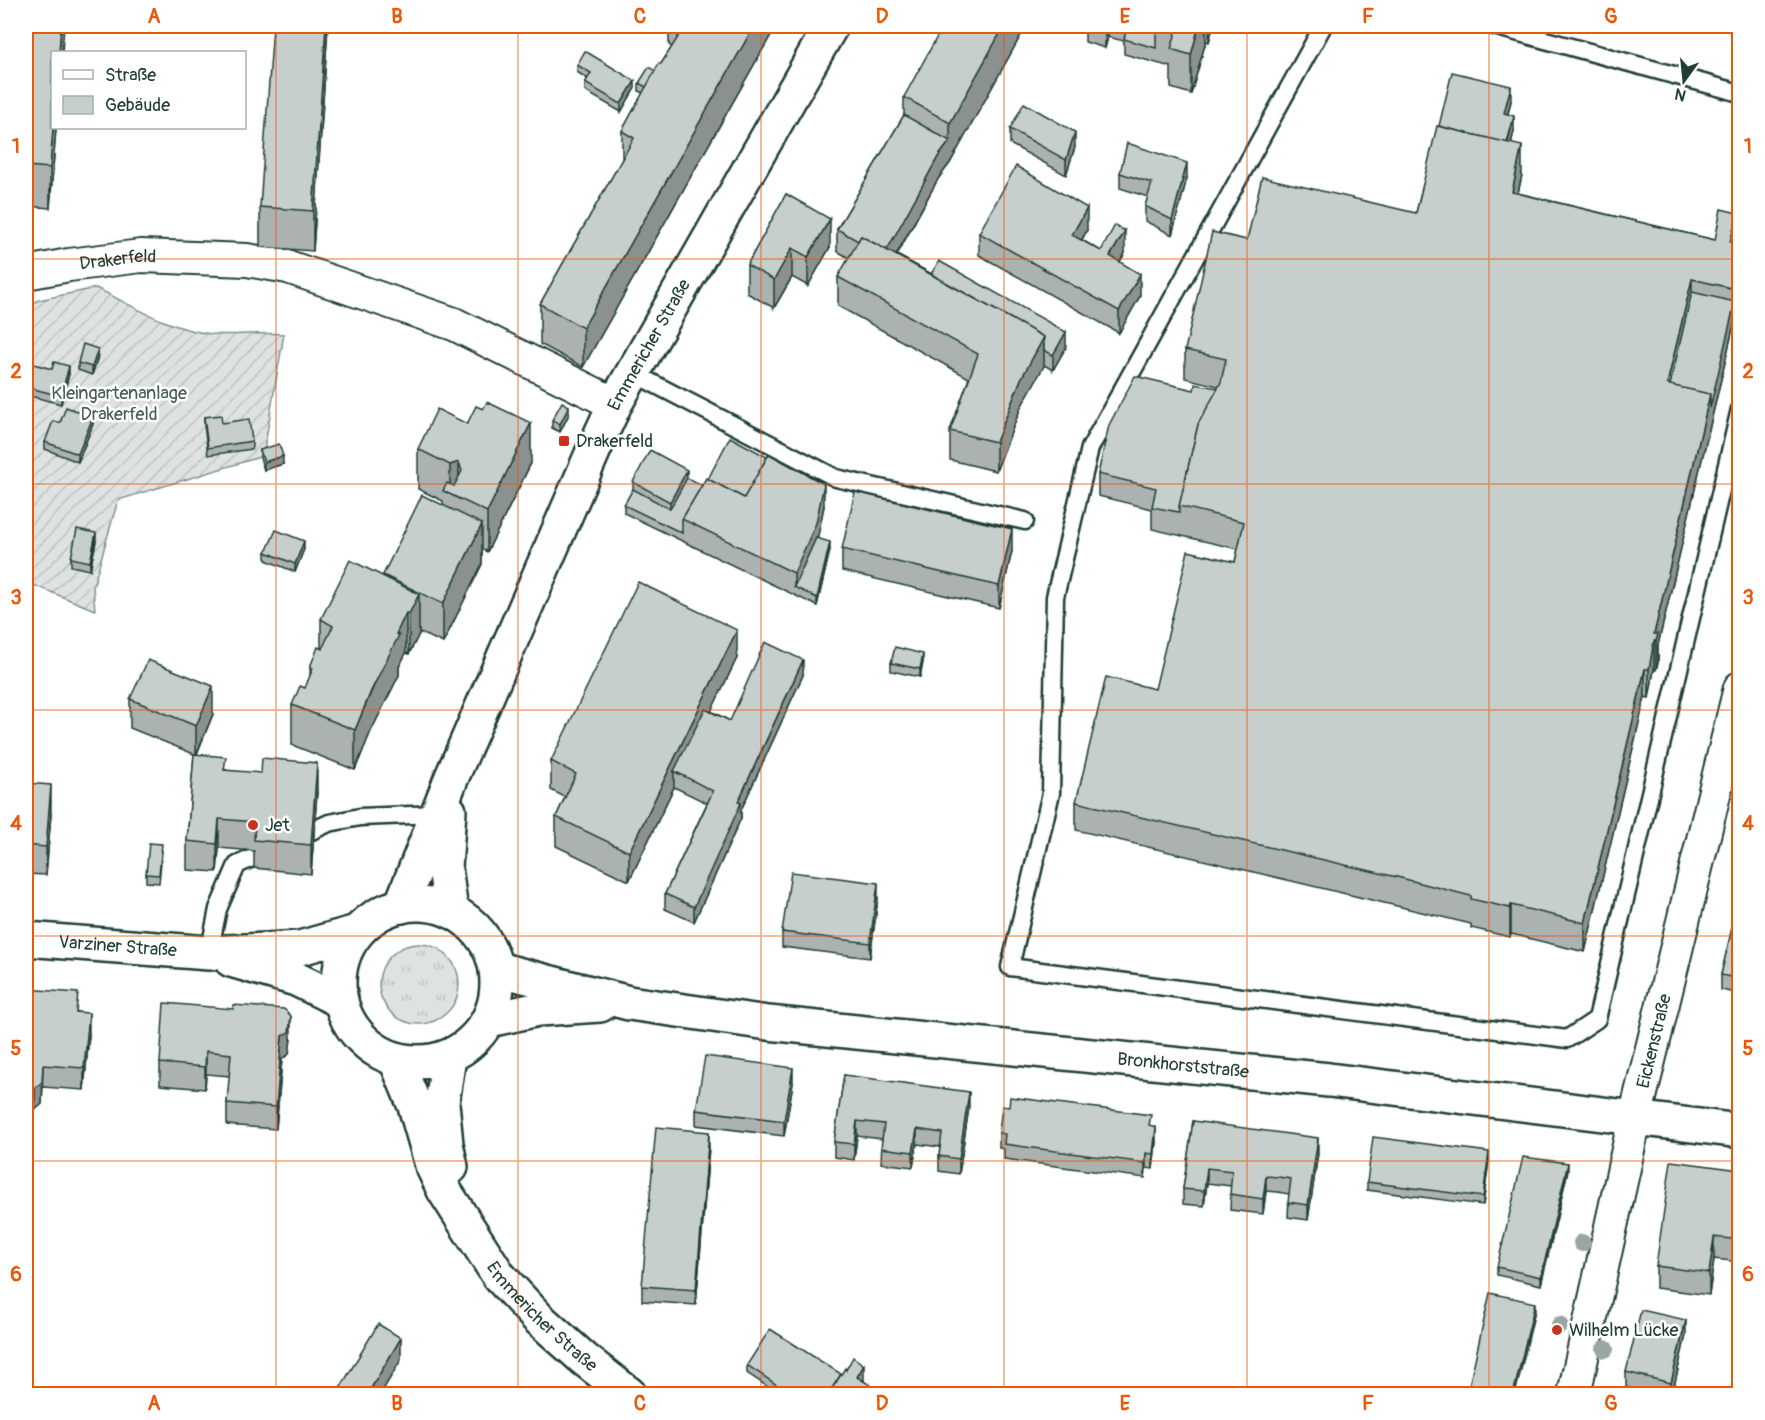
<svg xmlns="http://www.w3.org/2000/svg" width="1765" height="1420" viewBox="0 0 1765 1420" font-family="Pangolin,sans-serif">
<defs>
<pattern id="grass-tufts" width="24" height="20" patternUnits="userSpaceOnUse" patternTransform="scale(1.5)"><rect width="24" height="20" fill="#dee3e2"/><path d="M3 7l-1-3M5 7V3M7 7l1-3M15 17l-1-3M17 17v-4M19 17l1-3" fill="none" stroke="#bec4c2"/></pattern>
<pattern id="garden-furrows" width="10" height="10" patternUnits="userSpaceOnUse" patternTransform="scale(1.5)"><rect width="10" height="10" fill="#dee3e2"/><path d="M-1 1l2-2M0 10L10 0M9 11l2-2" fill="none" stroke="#bec4c2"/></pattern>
</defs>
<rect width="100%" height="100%" fill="#fff"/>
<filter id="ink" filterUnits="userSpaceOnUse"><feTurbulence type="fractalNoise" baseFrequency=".0167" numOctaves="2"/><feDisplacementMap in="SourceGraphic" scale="12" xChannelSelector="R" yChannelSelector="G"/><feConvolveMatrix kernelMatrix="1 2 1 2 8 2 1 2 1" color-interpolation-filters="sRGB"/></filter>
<g filter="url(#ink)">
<!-- grass -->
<circle fill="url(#grass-tufts)" stroke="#7e908b" stroke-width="1.5" cx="419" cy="984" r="40"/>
<!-- garden -->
<path fill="url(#garden-furrows)" stroke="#7e908b" stroke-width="1.5" d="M96 288C133 306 169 329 211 334 235 336 260 332 284 334L263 456 118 500 93 587 95 610 26 582V306L39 300Z"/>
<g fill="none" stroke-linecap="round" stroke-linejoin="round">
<defs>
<g id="service">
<polyline points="1323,26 1090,448 1055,597 1051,793 1010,967 1567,1039 1597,1019 1740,409"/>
<polyline points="1494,26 1740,93"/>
<polyline points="633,373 836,478 1025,521"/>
<polyline points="209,953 218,909 237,865 329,823 360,817 437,814"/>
</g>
<g id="minor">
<path id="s1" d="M26 273 69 265 141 256 247 260 288 267 454 324 615 404"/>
<path id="s2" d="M1574 1394 1635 1118 1740 688"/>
</g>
<g id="tertiary">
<path id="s3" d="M26 939 209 953 300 948 357 932"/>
<polyline points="231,960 296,979 341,1001"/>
<path id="s4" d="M497 969 629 1003 768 1023 1329 1080 1740 1131"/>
<polyline points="489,1020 539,1009 600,1005"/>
</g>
<g id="secondary">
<polyline points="449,811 445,867 451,911"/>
<circle cx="418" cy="983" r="79"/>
<path id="s5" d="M401 906 451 779 595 447 615 404 831 26"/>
<polyline points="449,1057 442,1103 446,1144 451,1167"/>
<path id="s6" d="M396 1060 415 1106 432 1165 444 1190 499 1276 538 1318 584 1359 629 1394"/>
</g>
</defs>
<!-- service casing -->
<use href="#service" stroke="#1f3d34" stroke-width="21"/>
<!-- minor casing -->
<use href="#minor" stroke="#1f3d34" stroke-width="36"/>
<!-- tertiary casing -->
<use href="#tertiary" stroke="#1f3d34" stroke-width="38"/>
<!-- secondary casing -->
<use href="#secondary" stroke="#1f3d34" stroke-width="38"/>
<!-- service -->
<use href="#service" stroke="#fff" stroke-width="16"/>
<!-- minor -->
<use href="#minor" stroke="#fff" stroke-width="32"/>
<!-- tertiary -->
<use href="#tertiary" stroke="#fff" stroke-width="33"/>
<!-- secondary -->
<use href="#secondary" stroke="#fff" stroke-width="33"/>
</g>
<!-- trees -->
<g fill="#99a6a3">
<circle cx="1582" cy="1243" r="9"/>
<circle cx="1560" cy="1325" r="9"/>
<circle cx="1605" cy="1349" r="9"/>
</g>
<!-- wall -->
<g fill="#abb2af" stroke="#1f3d34" stroke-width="1.5">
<polygon points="26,26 52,128 56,128 50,208 26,206"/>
<polygon points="328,26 313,251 260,247 260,207"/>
<polygon points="669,26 776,26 583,367 540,344 540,304 622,159 622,131 643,93 639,91 639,83 655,71 661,64 672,47 669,45"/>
<polygon points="1026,26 950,163 938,179 897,255 1066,347 1053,370 1044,365 1021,407 996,471 950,460 950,431 969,378 838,306 838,277 849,258 837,251 837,229 904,115 904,97"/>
<polygon points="1066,26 1213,26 1209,42 1206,41 1191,94 1171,88 1171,67 1124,54 1124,41 1108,37 1105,48 1085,42 1085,31"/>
<polygon points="577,65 635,88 621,112 585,91 585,83 588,79 577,72"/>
<polygon points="1511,101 1508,114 1514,131 1511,144 1522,175 1518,193 1715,240 1738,242 1737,244 1740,245 1740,299 1658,645 1658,663 1656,670 1654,670 1649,698 1645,697 1585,952 1511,934 1510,937 1471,928 1471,924 1401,907 1076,830 1076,802 1155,689 1235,562 1238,549 1152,529 1152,509 1098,496 1098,474 1194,390 1218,388 1218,386 1185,378 1185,350 1247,240 1416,213 1439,126"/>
<polygon points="1010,129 1075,147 1066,175 1010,144"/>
<polygon points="1120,173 1187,178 1172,235 1145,221 1145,206 1148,197 1120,188"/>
<polygon points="786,194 830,247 808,286 792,277 774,308 747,293 747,265"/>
<polygon points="1087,230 1082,240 1101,251 1125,253 1120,262 1140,296 1119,333 979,255 979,233"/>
<polygon points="98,356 92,375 78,370 78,363"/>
<polygon points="69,374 61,404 26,395 26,381"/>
<polygon points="569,414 560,432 552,428 552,420"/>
<polygon points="204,417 222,423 252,441 252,449 208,455 204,425"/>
<polygon points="93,424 78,462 45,449 45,442"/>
<polygon points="418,449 531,463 487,552 482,549 482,564 443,643 419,632 419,634 409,654 406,653 399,667 399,675 371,731 355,770 292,745 292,705 305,688 310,677 310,667 321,648 321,619 383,576 383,575 443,505 443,501 418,489"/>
<polygon points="260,450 283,464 264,470 260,458"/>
<polygon points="687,478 702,485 824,506 817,538 830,550 817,606 624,513 624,505 633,489 633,482"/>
<polygon points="96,541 90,570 71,566 71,558"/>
<polygon points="304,549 295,572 266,560 266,552"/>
<polygon points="842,549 1012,551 999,608 842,571"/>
<polygon points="737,658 711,711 730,721 803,675 741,810 741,818 694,922 665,909 665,894 707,803 674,787 629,881 556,846 556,817 565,797 551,790 551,761"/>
<polygon points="923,662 920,677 891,671 891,663"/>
<polygon points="130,699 213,714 197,754 226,770 317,792 311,874 254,868 254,851 219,848 217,872 187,870 187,841 194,754 130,728"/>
<polygon points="26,783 51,814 46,875 26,874"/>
<polygon points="162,852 159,883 146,882 146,874"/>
<polygon points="1740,894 1740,994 1721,990 1721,975"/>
<polygon points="878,898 870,958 782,947 782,932"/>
<polygon points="26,989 78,1012 89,1035 84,1090 43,1087 42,1104 35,1110 26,1110"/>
<polygon points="233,1009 291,1038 289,1054 282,1059 276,1129 227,1125 227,1103 230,1076 206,1074 205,1089 160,1085 160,1063"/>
<polygon points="1740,1014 1740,1040 1737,1039 1737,1024"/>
<polygon points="844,1075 969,1107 959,1174 939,1171 939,1156 940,1147 917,1144 913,1167 881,1163 882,1139 857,1136 854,1160 834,1157 834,1142"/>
<polygon points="793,1083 784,1136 696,1125 696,1110"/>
<polygon points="1193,1121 1318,1153 1308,1220 1288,1217 1289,1194 1278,1192 1266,1191 1263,1214 1230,1210 1231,1186 1207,1183 1204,1206 1183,1204 1183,1189"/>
<polygon points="1151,1126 1156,1142 1153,1169 1146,1168 1145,1178 1004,1159 1004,1149 999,1148 999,1133"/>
<polygon points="709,1147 696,1305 642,1301 642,1286"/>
<polygon points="1489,1160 1483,1205 1367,1190 1367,1182"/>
<polygon points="1568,1170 1541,1285 1497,1275 1497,1267"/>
<polygon points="1740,1170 1740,1262 1714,1259 1709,1295 1656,1288 1656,1266"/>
<polygon points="1686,1335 1672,1395 1657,1395 1626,1387 1626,1372"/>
<polygon points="747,1365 841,1374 864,1380 864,1381 870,1395 780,1395 747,1373"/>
</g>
<!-- shaded-wall -->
<g fill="#8b918f" stroke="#1f3d34" stroke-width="1.5">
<polygon points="61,26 64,26 62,52 59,52"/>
<polygon points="326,26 328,26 313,251 313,211"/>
<polygon points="754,26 776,26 583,367 583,328"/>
<polygon points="1004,26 1026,26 950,163 938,179 884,277 884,255 938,157 950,141 950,123"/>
<polygon points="1107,26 1108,26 1108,37 1105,48 1105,33"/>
<polygon points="1199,26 1206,26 1206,41 1191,94 1191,55"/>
<polygon points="1209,26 1213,26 1209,42"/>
<polygon points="635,81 635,88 621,112 621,104"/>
<polygon points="1511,86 1511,101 1504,128 1504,113"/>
<polygon points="1514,116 1514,131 1507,161 1507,146"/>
<polygon points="53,128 56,128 50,208 50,168"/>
<polygon points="1075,132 1075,147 1066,175 1066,160"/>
<polygon points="1522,146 1522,175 1512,220 1512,192"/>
<polygon points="1187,163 1187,178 1172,235 1172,220"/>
<polygon points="1087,208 1087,230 1072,257 1072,235"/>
<polygon points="1738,213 1738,242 1730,271 1730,242"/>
<polygon points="830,219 830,247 808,286 808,257"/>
<polygon points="1125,231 1125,253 1110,278 1110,256"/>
<polygon points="792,248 792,277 774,308 774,280"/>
<polygon points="1740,271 1740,299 1658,645 1658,663 1656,670 1656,641 1654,641 1654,670 1649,698 1649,669 1654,634 1710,394 1735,302 1735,289"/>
<polygon points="1140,274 1140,296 1119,333 1119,311"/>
<polygon points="1692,279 1692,307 1671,398 1667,384"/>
<polygon points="1066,332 1066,347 1053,370 1053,355"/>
<polygon points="1044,337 1044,366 1021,407 996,471 996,442 1021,379"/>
<polygon points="98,349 98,356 92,375 92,367"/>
<polygon points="69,366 69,374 61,404 61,396"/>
<polygon points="569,406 569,414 560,432 560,424"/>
<polygon points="93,417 93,424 78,462 78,454"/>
<polygon points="531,423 531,463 487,552 487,512"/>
<polygon points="283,456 283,464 264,470 264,462"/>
<polygon points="459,462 459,499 450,494 450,465"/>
<polygon points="687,470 687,485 670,517 670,502"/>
<polygon points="824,484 824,506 816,546 794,587 794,573"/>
<polygon points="482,524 482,564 443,643 443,604"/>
<polygon points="1012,529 1012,551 999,608 999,586"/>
<polygon points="96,533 96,541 90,570 90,562"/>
<polygon points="304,541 304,549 295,572 295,564"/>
<polygon points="830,542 830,550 817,606 817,598"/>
<polygon points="419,594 419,634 409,654 409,614"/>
<polygon points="406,613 406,653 399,667 399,675 371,731 355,770 355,730 396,634"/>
<polygon points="737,630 737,658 680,775 674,771 674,787 629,881 629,852"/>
<polygon points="923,654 923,662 920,677 920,669"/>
<polygon points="803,660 803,675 741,810 741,818 694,922 694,907 738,802"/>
<polygon points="1645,669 1645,697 1585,952 1585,923"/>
<polygon points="213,686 213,714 196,755 196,726"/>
<polygon points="317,763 317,792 311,874 311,845"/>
<polygon points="51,785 51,814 46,875 46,847"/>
<polygon points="219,819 219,848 217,872 217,844"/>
<polygon points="878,883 878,898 870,958 870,943"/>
<polygon points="1511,905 1511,934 1510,937 1510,908"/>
<polygon points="89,1013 89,1035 84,1090 84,1068"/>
<polygon points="291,1016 291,1038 289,1054 282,1059 276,1129 276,1107 282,1036"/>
<polygon points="206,1051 206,1074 205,1089 205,1067"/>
<polygon points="43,1065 42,1104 35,1110 35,1088"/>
<polygon points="793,1068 793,1083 784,1136 784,1121"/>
<polygon points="969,1092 969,1107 959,1174 959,1159"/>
<polygon points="857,1121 857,1136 854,1160 854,1144"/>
<polygon points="1156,1127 1156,1142 1153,1169 1153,1154"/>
<polygon points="917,1129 917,1144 913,1167 913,1152"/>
<polygon points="709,1132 709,1147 696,1305 696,1290"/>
<polygon points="1318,1138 1318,1153 1308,1220 1308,1205"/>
<polygon points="1489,1152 1489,1160 1483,1205 1483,1197"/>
<polygon points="1146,1153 1146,1168 1145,1178 1145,1163"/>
<polygon points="1568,1163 1568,1170 1541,1285 1541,1277"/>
<polygon points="1207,1168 1207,1183 1204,1206 1204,1191"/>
<polygon points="1266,1176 1266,1191 1263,1214 1263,1199"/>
<polygon points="1714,1237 1714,1259 1709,1295 1709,1273"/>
<polygon points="1535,1303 1535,1311 1515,1395 1513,1395"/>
<polygon points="1686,1320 1686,1335 1672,1395 1671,1395 1671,1383"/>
<polygon points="401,1338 401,1360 380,1395 367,1395"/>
<polygon points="864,1365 864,1380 857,1392 857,1377"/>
<polygon points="870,1385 870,1395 864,1395"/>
</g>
<!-- building -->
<g fill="#c7cfcc" stroke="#1f3d34" stroke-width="1.5">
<polygon points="26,26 61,26 59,52 52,52 52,128 53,128 50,168 26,166"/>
<polygon points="273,26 326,26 313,211 260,207"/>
<polygon points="685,26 754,26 583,328 540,304 634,138 622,131 659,63 661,64"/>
<polygon points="943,26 1004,26 950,123 904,97"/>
<polygon points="1086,26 1107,26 1105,33 1085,27"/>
<polygon points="1120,26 1156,26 1156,48 1124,39 1127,27"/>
<polygon points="1164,26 1199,26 1191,55 1171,49 1177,29"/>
<polygon points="585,51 635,81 621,104 585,83 591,73 577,65"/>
<polygon points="649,67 655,71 646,87 639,83"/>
<polygon points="1452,72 1511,86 1504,113 1514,116 1507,143 1439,126"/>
<polygon points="1024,103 1075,132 1066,160 1010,129"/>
<polygon points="904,115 950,141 938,157 887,250 861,236 858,241 837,229"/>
<polygon points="1437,126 1522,146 1512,192 1715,240 1721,209 1738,213 1730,242 1740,245 1740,271 1735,289 1692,279 1667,384 1710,394 1654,634 1658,634 1656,641 1654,641 1649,669 1645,669 1585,923 1511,905 1510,908 1471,899 1471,896 1401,878 1076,802 1106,677 1155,689 1188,551 1235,562 1244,522 1179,506 1198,424 1221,382 1226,359 1185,350 1212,232 1247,240 1262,177 1416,213"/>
<polygon points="1127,143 1187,163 1172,220 1145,206 1152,183 1120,173"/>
<polygon points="1016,166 1087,208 1072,235 1101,251 1115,225 1125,231 1110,256 1140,274 1119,311 979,233"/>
<polygon points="786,194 830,219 808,257 792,248 774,280 747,265"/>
<polygon points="861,236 1044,337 1021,379 996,442 950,431 978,354 838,277"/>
<polygon points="939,261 1066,332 1053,355 1044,350 1044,337 931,274"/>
<polygon points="1692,292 1735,302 1710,408 1710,394 1670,385"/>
<polygon points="83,344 98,349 92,367 78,363"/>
<polygon points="54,362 69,366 61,396 26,387 26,381 30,363 52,369"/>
<polygon points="1135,376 1194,390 1195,384 1218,388 1198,424 1179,506 1179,512 1152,507 1156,488 1098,474 1109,425"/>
<polygon points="487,402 531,423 487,512 443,491 447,483 454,486 462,471 459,462 450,465 418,449 437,409 467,424 476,406 483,409"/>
<polygon points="562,402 569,406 560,424 552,420"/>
<polygon points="66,407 93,417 78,454 45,442 53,421 60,423"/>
<polygon points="221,415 222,423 249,419 252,441 208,448 204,417"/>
<polygon points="730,437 767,457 744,498 708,479"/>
<polygon points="279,444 283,456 264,462 260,450"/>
<polygon points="650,450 687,470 670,502 633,482"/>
<polygon points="769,454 824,484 816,523 794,573 682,519 706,478 744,498"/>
<polygon points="687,478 702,485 682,519 682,533 624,505 633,489 670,509"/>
<polygon points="855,492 1012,529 999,586 842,549"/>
<polygon points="422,495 482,524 443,604 383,575"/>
<polygon points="77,529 96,533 90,562 71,558"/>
<polygon points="276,530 304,541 295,564 266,552"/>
<polygon points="816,538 830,542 817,598 794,587"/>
<polygon points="350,560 419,594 409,614 406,613 396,634 399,635 371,691 355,730 292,705 300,686 305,688 313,668 310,667 318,647 322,649 333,626 321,619"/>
<polygon points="638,582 737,630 629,852 556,817 576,774 551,761"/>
<polygon points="765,642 803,660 738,802 741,803 694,907 665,894 713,791 674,771 705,709 730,721"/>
<polygon points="895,647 923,654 920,669 891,663"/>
<polygon points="148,660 213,686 196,726 130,699"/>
<polygon points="194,754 226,757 224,770 261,773 262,758 317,763 311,845 254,840 255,822 219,819 217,844 187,841"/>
<polygon points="26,783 51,785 46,847 26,845"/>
<polygon points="149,843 162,844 159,875 146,874"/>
<polygon points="791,872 878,883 870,943 782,932"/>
<polygon points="1740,894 1740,979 1721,975"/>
<polygon points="26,989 78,993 76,1012 89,1013 84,1068 43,1065 42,1082 35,1088 26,1087"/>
<polygon points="164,1003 233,1009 233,1005 284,1009 291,1016 289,1032 282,1036 276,1107 227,1103 231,1054 206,1051 205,1067 160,1063"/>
<polygon points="1740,1014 1740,1025 1737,1024"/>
<polygon points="705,1056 793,1068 784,1121 696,1110"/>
<polygon points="844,1075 969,1092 959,1159 939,1156 942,1133 917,1129 913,1152 881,1148 884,1124 857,1121 854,1144 834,1142"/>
<polygon points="1010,1097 1151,1115 1149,1125 1156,1127 1153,1154 1146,1153 1145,1163 1004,1144 1005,1134 999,1133 1002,1106 1009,1107"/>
<polygon points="1193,1121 1318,1138 1308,1205 1288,1202 1291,1179 1278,1177 1266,1176 1263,1199 1230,1194 1232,1171 1207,1168 1204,1191 1183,1189"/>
<polygon points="656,1127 709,1132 696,1290 642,1286"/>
<polygon points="1373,1137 1489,1152 1483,1197 1367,1182"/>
<polygon points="1523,1157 1568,1163 1541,1277 1497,1267"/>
<polygon points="1671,1161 1740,1170 1740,1240 1714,1237 1709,1273 1656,1266"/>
<polygon points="1490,1293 1535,1303 1513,1395 1467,1395"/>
<polygon points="1641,1310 1686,1320 1671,1383 1626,1372"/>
<polygon points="378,1324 401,1338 367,1395 336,1395"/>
<polygon points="770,1329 841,1374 828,1395 792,1395 747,1365"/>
<polygon points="853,1357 864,1365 857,1377 870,1385 864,1395 828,1395 845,1368 846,1370"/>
</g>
</g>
<!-- grid -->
<path fill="none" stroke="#e8590c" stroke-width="1.5" stroke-opacity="0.55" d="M276 26V1394M518 26V1394M761 26V1394M1004 26V1394M1247 26V1394M1489 26V1394M26 259H1740M26 484H1740M26 710H1740M26 936H1740M26 1161H1740"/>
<!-- markers -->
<g fill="#c8321e" stroke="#fff" stroke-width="2">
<rect x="558" y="435" width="12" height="12" rx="3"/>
<circle cx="253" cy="825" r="6"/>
<circle cx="1557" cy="1330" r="6"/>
</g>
<g text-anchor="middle" stroke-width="5" stroke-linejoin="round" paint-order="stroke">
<!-- street labels -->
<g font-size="18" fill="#1f3d34" stroke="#fff">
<text dy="6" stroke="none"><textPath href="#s1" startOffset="93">Drakerfeld</textPath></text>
<text dy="6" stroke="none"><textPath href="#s5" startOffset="614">Emmericher Straße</textPath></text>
<text dy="6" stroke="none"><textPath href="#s3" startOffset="92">Varziner Straße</textPath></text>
<text dy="6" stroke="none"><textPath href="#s2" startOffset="362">Eickenstraße</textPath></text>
<text dy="6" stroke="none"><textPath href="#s4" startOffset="694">Bronkhorststraße</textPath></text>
<text dy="6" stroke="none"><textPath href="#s6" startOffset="300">Emmericher Straße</textPath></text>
</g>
<!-- park labels -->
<g font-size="18" fill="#455e57" stroke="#fff">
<text x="119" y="399">Kleingartenanlage<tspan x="119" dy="21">Drakerfeld</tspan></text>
</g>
<!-- poi labels -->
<g font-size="18" fill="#1f3d34" stroke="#fff" text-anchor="start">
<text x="576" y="447">Drakerfeld</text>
<text x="265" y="831">Jet</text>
<text x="1569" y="1336">Wilhelm Lücke</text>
</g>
</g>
<!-- margin -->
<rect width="1765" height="1420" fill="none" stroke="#fff" stroke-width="66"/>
<!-- legend -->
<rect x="51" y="51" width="195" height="78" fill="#ffffff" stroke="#a5b1ae" stroke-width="1.5"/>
<rect x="63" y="70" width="30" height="9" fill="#ffffff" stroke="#a5b1ae" stroke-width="1.5"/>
<text x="105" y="81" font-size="18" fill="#1f3d34">Straße</text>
<rect x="63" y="96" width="30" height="18" fill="#c7cfcc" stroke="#a5b1ae" stroke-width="1.5"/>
<text x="105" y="111" font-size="18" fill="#1f3d34">Gebäude</text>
<!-- north arrow -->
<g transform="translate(1684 81) rotate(195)" stroke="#ffffff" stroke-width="4.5" paint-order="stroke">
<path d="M0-4.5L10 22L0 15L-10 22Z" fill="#1f3d34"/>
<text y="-9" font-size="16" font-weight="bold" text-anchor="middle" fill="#1f3d34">N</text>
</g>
<rect x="33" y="33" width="1699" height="1354" fill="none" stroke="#e8590c" stroke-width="2"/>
<g font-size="20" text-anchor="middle" font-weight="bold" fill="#e8590c">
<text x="154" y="23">A</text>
<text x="397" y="23">B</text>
<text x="640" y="23">C</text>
<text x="882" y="23">D</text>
<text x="1125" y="23">E</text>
<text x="1368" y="23">F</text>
<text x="1611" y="23">G</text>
<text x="16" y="153">1</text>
<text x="1748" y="153">1</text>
<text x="16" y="378">2</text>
<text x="1748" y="378">2</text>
<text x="16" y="604">3</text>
<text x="1748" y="604">3</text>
<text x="16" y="830">4</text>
<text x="1748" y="830">4</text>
<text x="16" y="1055">5</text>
<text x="1748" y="1055">5</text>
<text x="16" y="1281">6</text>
<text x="1748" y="1281">6</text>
<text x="154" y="1410">A</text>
<text x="397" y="1410">B</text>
<text x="640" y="1410">C</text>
<text x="882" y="1410">D</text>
<text x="1125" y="1410">E</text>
<text x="1368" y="1410">F</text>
<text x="1611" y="1410">G</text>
</g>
</svg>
